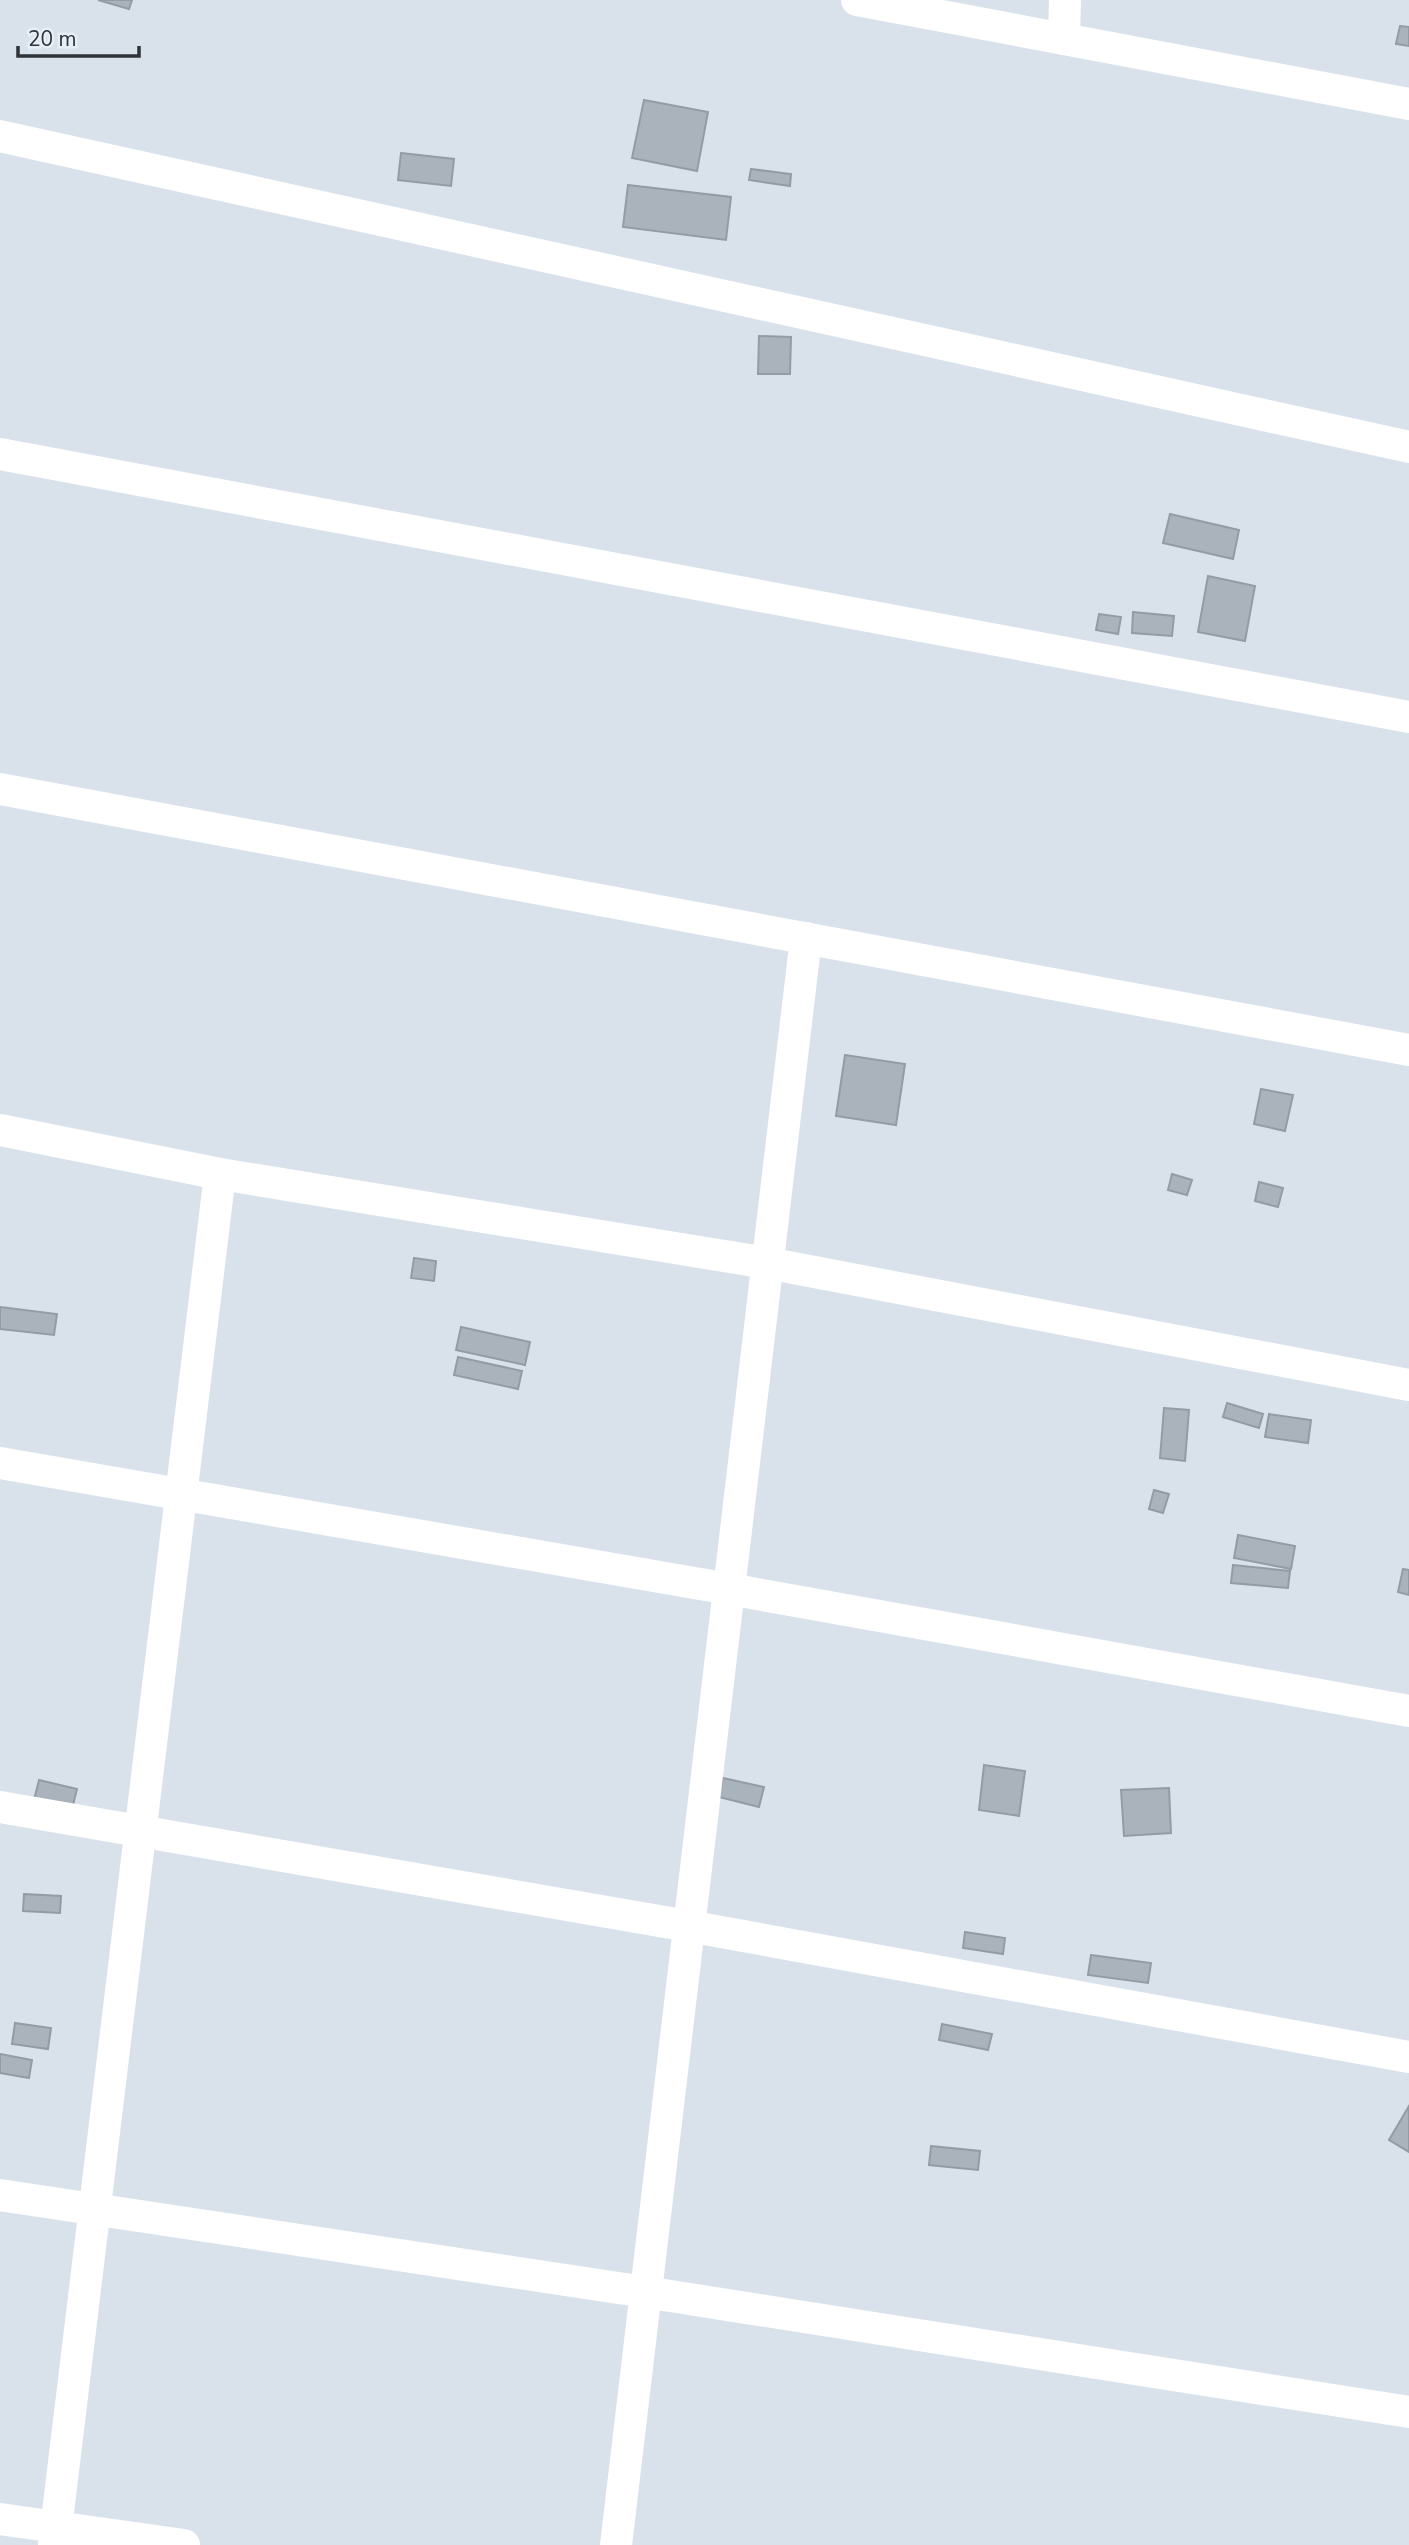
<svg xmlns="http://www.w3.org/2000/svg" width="1409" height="2545" viewBox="0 0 1409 2545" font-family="'Nunito Sans',sans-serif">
<rect width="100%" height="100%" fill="#d9e2eb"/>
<!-- building -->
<g fill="#aab3bc" stroke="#939ca4" stroke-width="2">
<polygon points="98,0 132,0 129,9"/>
<polygon points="1400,26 1409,27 1409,46 1396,44"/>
<polygon points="644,100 708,112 697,171 632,158"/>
<polygon points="401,153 454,159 451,186 398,180"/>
<polygon points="751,169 791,174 790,186 749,180"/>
<polygon points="628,185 731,197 726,240 623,227"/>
<polygon points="759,336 791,337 790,374 758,374"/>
<polygon points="1170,514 1239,530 1233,559 1163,543"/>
<polygon points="1208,576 1255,586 1245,641 1198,632"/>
<polygon points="1133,612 1174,616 1172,636 1132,633"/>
<polygon points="1099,614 1121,617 1118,634 1096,630"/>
<polygon points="845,1055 905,1064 896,1125 836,1116"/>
<polygon points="1261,1089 1293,1095 1285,1131 1254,1124"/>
<polygon points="1172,1174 1192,1180 1187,1195 1168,1190"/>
<polygon points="1259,1182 1283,1188 1278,1207 1255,1201"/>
<polygon points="414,1258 436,1261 434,1281 411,1278"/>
<polygon points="0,1307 57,1314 54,1335 0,1329"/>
<polygon points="461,1327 530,1342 525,1365 456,1350"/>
<polygon points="458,1357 522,1371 518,1389 454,1375"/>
<polygon points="1227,1403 1263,1414 1259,1428 1223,1417"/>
<polygon points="1164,1408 1189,1410 1185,1461 1160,1458"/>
<polygon points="1269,1414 1311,1420 1308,1443 1265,1437"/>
<polygon points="1154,1490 1169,1494 1163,1513 1149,1509"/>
<polygon points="1238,1535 1295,1546 1291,1569 1234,1558"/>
<polygon points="1233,1565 1290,1571 1288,1588 1231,1583"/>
<polygon points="1403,1569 1409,1570 1409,1595 1398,1592"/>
<polygon points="984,1765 1025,1771 1019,1816 979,1810"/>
<polygon points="723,1778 764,1787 759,1807 719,1797"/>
<polygon points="39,1780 77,1789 72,1809 34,1800"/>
<polygon points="1169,1788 1171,1833 1124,1836 1121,1790"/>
<polygon points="24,1894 61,1896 60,1913 23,1911"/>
<polygon points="965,1932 1005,1938 1003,1954 963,1948"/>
<polygon points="1091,1955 1151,1963 1148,1983 1088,1975"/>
<polygon points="15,2023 51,2028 48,2049 12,2044"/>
<polygon points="942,2024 992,2034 988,2050 939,2040"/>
<polygon points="0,2054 32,2060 29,2078 0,2073"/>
<polygon points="1409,2106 1409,2152 1389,2140"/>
<polygon points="931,2146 980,2151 978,2170 929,2165"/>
</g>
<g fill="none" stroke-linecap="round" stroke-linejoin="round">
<!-- minor -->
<g stroke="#fff" stroke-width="32">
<polyline points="857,0 1409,104"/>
<polyline points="1064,39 1065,0"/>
<polyline points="0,136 1409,447"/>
<polyline points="0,454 1409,717"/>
<polyline points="0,789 1409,1050"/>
<polyline points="0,1130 220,1174 767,1263 1409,1385"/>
<polyline points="0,1463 729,1589 1409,1711"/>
<polyline points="0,1807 688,1926 1409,2057"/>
<polyline points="0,2195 645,2292 1409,2412"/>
<polyline points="0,2519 184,2545"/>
<polyline points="54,2545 220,1174"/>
<polyline points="616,2545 806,938"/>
</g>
</g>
<!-- scale -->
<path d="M18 46v10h121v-10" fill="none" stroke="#2f3236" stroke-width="3.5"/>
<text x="28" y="46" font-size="21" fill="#2f3236" stroke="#e6eff8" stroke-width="5" paint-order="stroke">20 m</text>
</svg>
